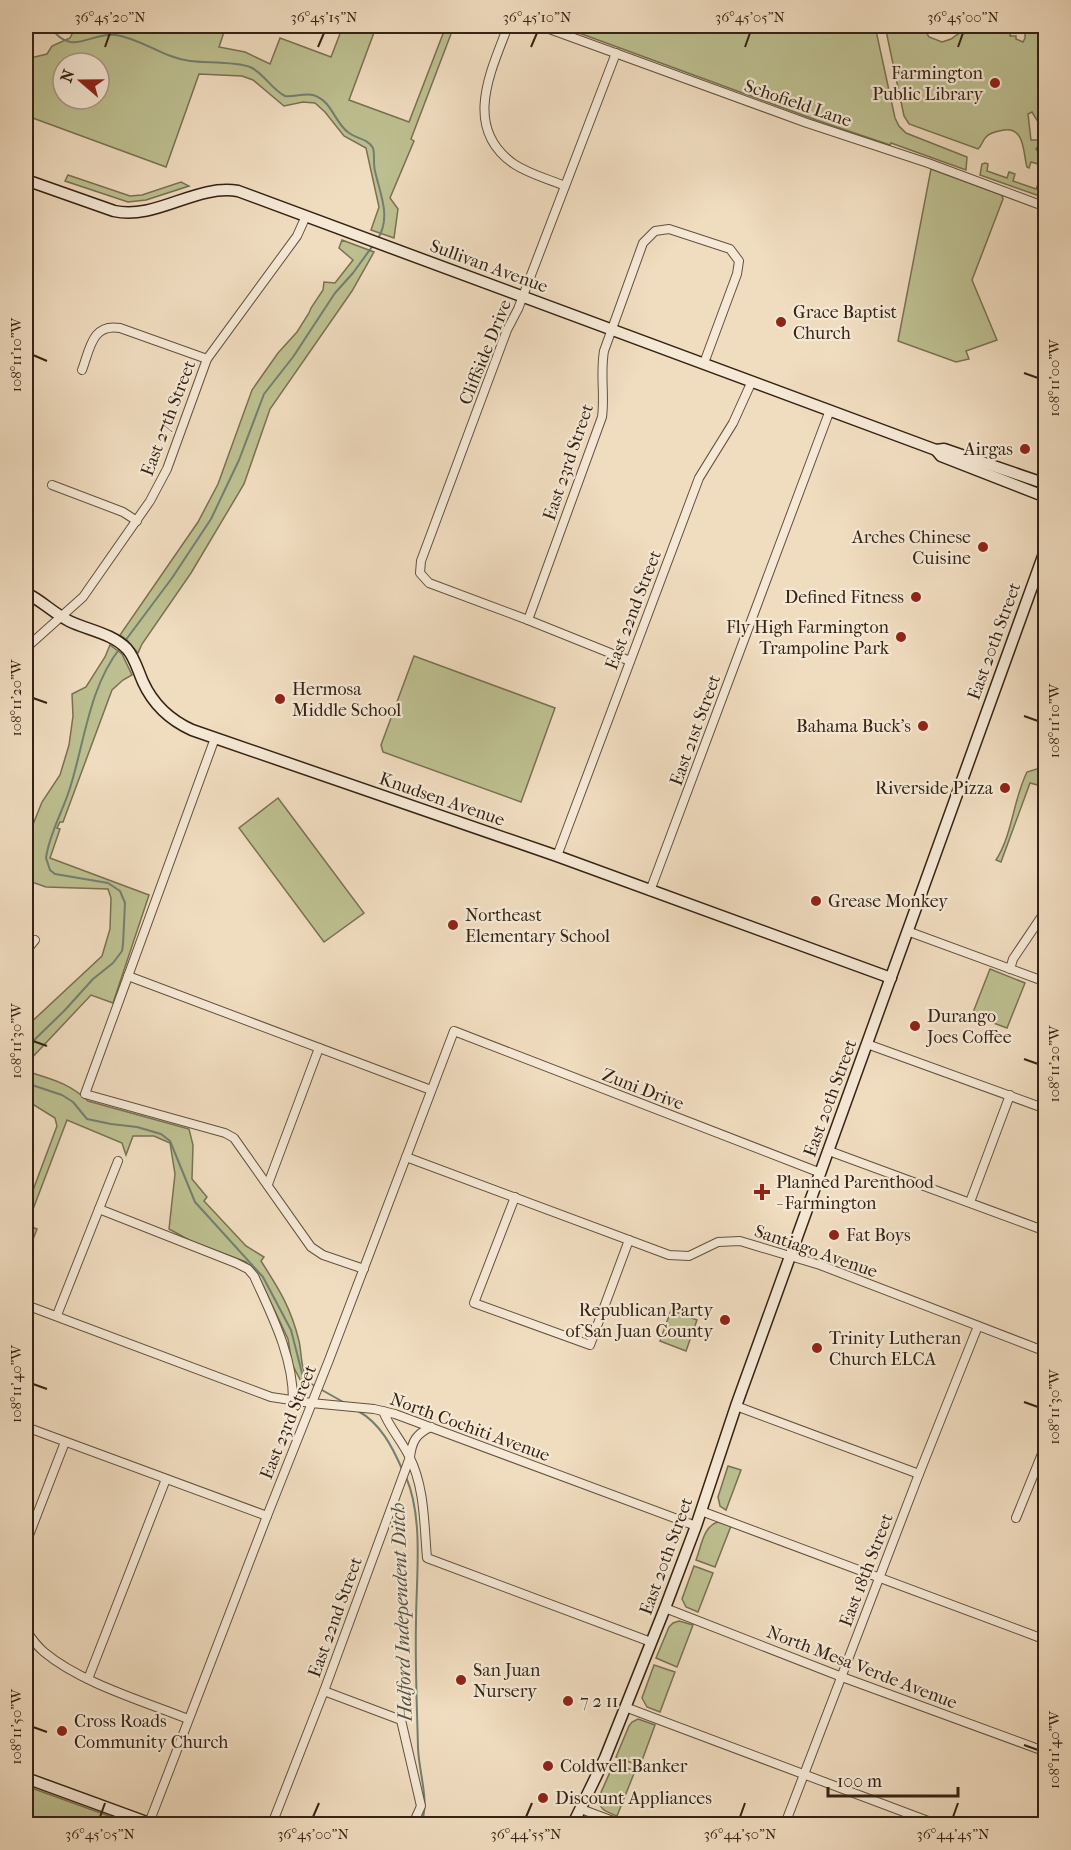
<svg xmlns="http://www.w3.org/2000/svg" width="1071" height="1850" viewBox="0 0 1071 1850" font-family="'IM FELL French Canon',serif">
<rect width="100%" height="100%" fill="#f0dcbf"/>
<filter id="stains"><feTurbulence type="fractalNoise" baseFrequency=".00333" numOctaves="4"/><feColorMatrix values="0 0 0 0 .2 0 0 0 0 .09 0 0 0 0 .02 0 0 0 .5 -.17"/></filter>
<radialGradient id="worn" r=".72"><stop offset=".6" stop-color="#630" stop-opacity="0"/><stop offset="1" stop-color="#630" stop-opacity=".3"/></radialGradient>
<!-- green -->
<g fill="#bdbf90" stroke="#787152" stroke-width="1.5" fill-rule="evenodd">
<path d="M78 26H226L219 47 245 52 270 64 280 38 331 57 343 26H374L376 27 349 100 409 122 446 26H454L411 139 414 141 390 198 398 209 394 238 371 230 379 207 366 148 344 136 325 112 315 103 303 102 284 106 253 80 242 76 199 74 166 167 30 117 26 129V59L47 54 52 46 70 38 74 30 78 28ZM63 63H99V99H63Z"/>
<polygon points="560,26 875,26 895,118 899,126 906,133 967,157 966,170 891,143 890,145 816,120"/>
<path d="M885 26H922L929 37 942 42 951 39 969 26H1012L1010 36H1016V39L1023 42 1025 38V28L1028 26 1045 27 1046 97 1043 100 1045 104V121L1040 125 1032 112 1028 114 1031 140H1038L1041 143 1036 149 1045 160V174L1042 173 1045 166 1031 162 1029 168 1027 167C1023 153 1025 127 1004 130 998 131 990 132 986 137 982 141 982 146 978 149L909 124 904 116Z"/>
<polygon points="985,163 988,164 987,171 1007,178 1009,172 1015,174 1013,181 1036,189 1039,182 1042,183 1040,190 1045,192 1045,198 980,175 982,164"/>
<polygon points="931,169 1002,195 1003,199 972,280 997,340 966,351 969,359 956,362 898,341"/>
<polygon points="68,175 130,196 142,195 181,182 189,186 146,200 128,202 65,181"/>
<polygon points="342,240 374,252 352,291 270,409 244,484 191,573 142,644 138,653 127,640 120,635 198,522 218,484 252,390 278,353 297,332 309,313 311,308 323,290 324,282 335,283 353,260 339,248"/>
<polygon points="110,645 122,654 132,675 123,680 112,690 63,822 60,822 57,828 60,829 50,858 149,895 113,1003 91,995 26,1064 26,1027 102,956 110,929 111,898 108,889 46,887 26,880 26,842 42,802 60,775 69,745 73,716 72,694 86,687 105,657"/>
<polygon points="414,656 555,708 521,802 383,752 381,745"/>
<path d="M1045 751V787L1030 783 1001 862 996 860C1013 833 1013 800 1027 772L1040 768Z"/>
<polygon points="278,798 364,913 324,942 239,828"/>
<polygon points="990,969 1025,983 1007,1028 972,1015"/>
<path d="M26 1071C50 1079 68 1082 88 1101L189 1129 193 1145 192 1179 207 1197 204 1201 246 1246 264 1257 261 1261C279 1289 291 1308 299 1341 302 1353 300 1372 310 1380L306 1387H304L292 1364 288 1339 258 1275 246 1262 191 1241 169 1229 175 1174 170 1143 154 1136H133L126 1155 122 1143 67 1120 27 1225 37 1229 26 1258V1209L57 1126 55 1118 26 1100Z"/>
<polygon points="671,1310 697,1320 686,1351 660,1341"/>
<polygon points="728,1466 741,1470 726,1510 720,1506 718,1497"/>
<path d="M718 1522 731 1526 715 1567 696 1560C701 1548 703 1526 718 1522Z"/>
<polygon points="694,1566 713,1573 698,1612 686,1607 682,1599"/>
<polygon points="679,1621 693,1625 677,1667 656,1658 669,1627 673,1623"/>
<polygon points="654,1665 675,1672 660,1712 647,1707 642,1698"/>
<polygon points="638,1719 655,1725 640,1766 616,1757 629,1726 632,1722"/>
<path d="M614 1763 635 1771 617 1816C607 1812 598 1810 599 1797Z"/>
<polygon points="26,1786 131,1824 26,1824"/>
</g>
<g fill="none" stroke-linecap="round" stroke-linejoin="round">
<!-- stream -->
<g stroke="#727f6f" stroke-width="2">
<path d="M50 26C71 59 91 31 116 35 142 39 164 58 190 61 206 63 236 61 250 67 264 73 271 89 285 96 294 97 305 93 313 95 333 101 334 123 349 133 357 139 367 138 373 148 375 155 373 163 375 171 380 194 392 218 377 240"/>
<polyline points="125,641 172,578 211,519 239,460 264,394 293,357 335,293 353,273 374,244"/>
<path d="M26 1048 65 1010 93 979 113 963 122 951 123 944 125 903 120 891 108 883 55 874 50 870 46 858C49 834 63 811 70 788 85 740 89 688 120 648"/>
<polyline points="26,1083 62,1095 73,1102 87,1119 111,1124 137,1127 161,1134 170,1141 195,1202 263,1277 291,1330 303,1377 306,1381 345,1403"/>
<path d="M358 1411C380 1423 392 1446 402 1469"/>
<path d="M406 1477C424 1519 416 1578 416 1623 415 1665 417 1706 418 1748 419 1774 430 1801 421 1824"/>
</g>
<defs>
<g id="street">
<path d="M508 26C491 71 462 128 514 164 529 174 548 179 565 186"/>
<polyline points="541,26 807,123 928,163 1046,207"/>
<polyline points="616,53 518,309 507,330 421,561 420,573 429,583 528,620 630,661"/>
<path d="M82 370C90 349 92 323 120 328L207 359"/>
<polyline points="52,485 123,512 137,521"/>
<path d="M528 620 602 417C605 395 600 374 604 351L643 243 655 231 669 229 730 249 739 261 737 274 704 363"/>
<polyline points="26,648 83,597 150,501 167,469 207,359 297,236 306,216"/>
<polyline points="215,738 85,1094 225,1133 234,1138 311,1247 323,1255 364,1269"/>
<polyline points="557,856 699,478 733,423 752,381"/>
<polyline points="650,891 830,410"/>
<polyline points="907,931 1046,982"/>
<polyline points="26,951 35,940"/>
<polyline points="1010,969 1013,959 1046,910"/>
<polyline points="128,976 431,1090"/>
<polyline points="867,1044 1046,1109"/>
<polyline points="829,1151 1046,1231"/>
<polyline points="406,1157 669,1255 689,1256 718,1242 740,1241 820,1265 1046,1352"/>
<polyline points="268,1184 319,1048"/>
<polyline points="515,1197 474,1303 590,1345 629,1240"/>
<polyline points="970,1202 1010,1095"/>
<path d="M99 1209 236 1263 248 1269 254 1276C272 1316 293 1356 293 1400"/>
<polyline points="26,1305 271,1397 311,1403 374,1409 395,1414 696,1526"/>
<polyline points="57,1315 118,1161"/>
<polyline points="736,1406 919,1474"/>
<path d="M383 1411C389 1427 401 1440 409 1456 425 1487 424 1525 427 1558L651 1642"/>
<polyline points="26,1427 267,1516"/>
<polyline points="701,1511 1046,1640"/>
<polyline points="1016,1518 1046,1444"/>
<polyline points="26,1543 65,1442"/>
<polyline points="665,1608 842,1677 1041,1750 1046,1757"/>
<path d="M26 1630C31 1638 37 1646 44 1652 81 1683 143 1701 188 1719"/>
<polyline points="88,1679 166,1479"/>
<polyline points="324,1691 401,1720 421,1806 413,1824"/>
<polyline points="625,1707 936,1824"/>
<polyline points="1041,1750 1046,1738"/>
<polyline points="581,1809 621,1824"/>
<polyline points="149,1823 267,1516 329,1360 454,1031 821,1173"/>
<path d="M272 1824 324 1691 410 1457C412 1441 416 1434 431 1427"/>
<polyline points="785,1824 919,1474 978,1326"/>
</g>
<g id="secondary">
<path d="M26 180 114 211C157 220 195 184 238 191L936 450 944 449 1046 484"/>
<polyline points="936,450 941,456 1046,497"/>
<path d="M26 593C41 600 53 613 69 621 87 630 112 633 127 649 135 658 138 671 143 682 153 704 170 720 192 730L557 856 891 978"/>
<polyline points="26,1778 152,1824"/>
<polyline points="573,1824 605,1758 665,1608 696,1526 736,1406 1046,548"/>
</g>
</defs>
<!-- street casing -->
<use href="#street" stroke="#63513e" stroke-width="10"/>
<!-- secondary casing -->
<use href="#secondary" stroke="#342313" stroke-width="13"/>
<!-- street -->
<use href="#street" stroke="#f5e8d5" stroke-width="8"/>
<!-- secondary -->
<use href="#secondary" stroke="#f5e8d5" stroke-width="10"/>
</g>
<!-- ticks -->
<path fill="none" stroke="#342313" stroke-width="2" d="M105 47 110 33M318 47 324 33M531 47 537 33M745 47 750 33M958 47 963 33M33 355 47 361M1024 373 1038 378M33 698 47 703M1024 716 1038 721M33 1041 47 1046M1024 1059 1038 1064M33 1384 47 1389M1024 1402 1038 1407M33 1727 47 1732M1024 1745 1038 1750M100 1817 105 1803M313 1817 319 1803M526 1817 532 1803M740 1817 745 1803M953 1817 958 1803"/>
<!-- markers -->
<g fill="#8f2418" stroke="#f5e8d5" stroke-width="2">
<circle cx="995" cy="83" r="6"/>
<circle cx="781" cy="322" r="6"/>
<circle cx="1025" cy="449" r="6"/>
<circle cx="983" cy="547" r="6"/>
<circle cx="916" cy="597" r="6"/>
<circle cx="901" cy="637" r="6"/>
<circle cx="280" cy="699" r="6"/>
<circle cx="923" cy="726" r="6"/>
<circle cx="1005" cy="788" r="6"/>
<circle cx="816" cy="901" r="6"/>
<circle cx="453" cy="925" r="6"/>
<circle cx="915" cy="1026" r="6"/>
<path d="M759 1183h6v6h6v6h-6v6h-6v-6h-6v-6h6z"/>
<circle cx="834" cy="1235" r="6"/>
<circle cx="725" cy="1320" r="6"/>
<circle cx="817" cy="1348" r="6"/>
<circle cx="461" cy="1680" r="6"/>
<circle cx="568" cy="1701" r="6"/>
<circle cx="62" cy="1731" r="6"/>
<circle cx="548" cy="1766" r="6"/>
<circle cx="543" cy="1798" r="6"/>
</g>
<g text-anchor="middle" stroke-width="4.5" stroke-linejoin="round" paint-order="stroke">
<!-- poi labels -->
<g font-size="18" fill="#342313" stroke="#f5e8d5" text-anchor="start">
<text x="983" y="79" text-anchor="end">Farmington<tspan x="983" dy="21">Public Library</tspan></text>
<text x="793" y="318">Grace Baptist<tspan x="793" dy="21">Church</tspan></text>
<text x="1013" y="455" text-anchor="end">Airgas</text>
<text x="971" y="543" text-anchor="end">Arches Chinese<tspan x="971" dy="21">Cuisine</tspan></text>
<text x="904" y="603" text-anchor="end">Defined Fitness</text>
<text x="889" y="633" text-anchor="end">Fly High Farmington<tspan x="889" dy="21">Trampoline Park</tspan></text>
<text x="292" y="695">Hermosa<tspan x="292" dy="21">Middle School</tspan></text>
<text x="911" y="732" text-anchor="end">Bahama Buck's</text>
<text x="993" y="794" text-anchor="end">Riverside Pizza</text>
<text x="828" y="907">Grease Monkey</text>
<text x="465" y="921">Northeast<tspan x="465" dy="21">Elementary School</tspan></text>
<text x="927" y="1022">Durango<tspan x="927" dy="21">Joes Coffee</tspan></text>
<text x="776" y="1188">Planned Parenthood<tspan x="776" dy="21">- Farmington</tspan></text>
<text x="846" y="1241">Fat Boys</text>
<text x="713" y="1316" text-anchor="end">Republican Party<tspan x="713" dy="21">of San Juan County</tspan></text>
<text x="829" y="1344">Trinity Lutheran<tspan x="829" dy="21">Church ELCA</tspan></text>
<text x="473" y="1676">San Juan<tspan x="473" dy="21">Nursery</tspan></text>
<text x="580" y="1707">7 2 11</text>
<text x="74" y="1727">Cross Roads<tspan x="74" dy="21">Community Church</tspan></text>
<text x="560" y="1772">Coldwell Banker</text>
<text x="555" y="1804">Discount Appliances</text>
</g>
<!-- street labels -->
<g font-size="18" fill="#342313" stroke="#f5e8d5">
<text transform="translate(798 103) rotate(19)" y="6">Schofield Lane</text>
<text transform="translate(489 266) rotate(20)" y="6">Sullivan Avenue</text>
<text transform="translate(485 352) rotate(-68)" y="6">Cliffside Drive</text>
<text transform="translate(168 418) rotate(-69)" y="6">East 27th Street</text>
<text transform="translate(568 462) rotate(-71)" y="6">East 23rd Street</text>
<text transform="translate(633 610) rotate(-69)" y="6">East 22nd Street</text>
<text transform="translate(994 641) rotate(-70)" y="6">East 20th Street</text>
<text transform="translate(695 730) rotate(-70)" y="6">East 21st Street</text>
<text transform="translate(442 799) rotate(19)" y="6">Knudsen Avenue</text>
<text transform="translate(643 1089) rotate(21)" y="6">Zuni Drive</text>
<text transform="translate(830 1098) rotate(-70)" y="6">East 20th Street</text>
<text transform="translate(816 1251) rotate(19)" y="6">Santiago Avenue</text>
<text transform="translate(288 1422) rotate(-68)" y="6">East 23rd Street</text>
<text transform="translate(470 1427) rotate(20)" y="6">North Cochiti Avenue</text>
<text transform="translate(666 1556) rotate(-70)" y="6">East 20th Street</text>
<text transform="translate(866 1570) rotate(-69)" y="6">East 18th Street</text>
<text transform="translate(335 1617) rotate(-70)" y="6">East 22nd Street</text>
<text transform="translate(862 1667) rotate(21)" y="6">North Mesa Verde Avenue</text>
</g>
<!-- water labels -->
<g font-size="20" font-style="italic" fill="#535141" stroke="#f5e8d5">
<text transform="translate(401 1612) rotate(-92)" y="7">Halford Independent Ditch</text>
</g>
</g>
<!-- margin -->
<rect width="1071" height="1850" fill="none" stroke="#f0dcbf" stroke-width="66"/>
<!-- north arrow -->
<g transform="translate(81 81) rotate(290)"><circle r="28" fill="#f5e8d5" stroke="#a89987" stroke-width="1.5"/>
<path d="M0-4.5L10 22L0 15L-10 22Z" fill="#8f2418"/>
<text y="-9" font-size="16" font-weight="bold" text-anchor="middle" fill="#342313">N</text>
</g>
<!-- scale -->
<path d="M828 1787v9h130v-9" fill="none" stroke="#342313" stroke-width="3"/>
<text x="837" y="1787" font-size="18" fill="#342313" stroke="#f5e8d5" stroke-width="4.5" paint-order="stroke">100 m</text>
<rect x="33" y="33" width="1005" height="1784" fill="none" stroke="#342313" stroke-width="2"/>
<g font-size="15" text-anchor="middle" fill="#342313">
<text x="110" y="22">36°45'20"N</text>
<text x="324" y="22">36°45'15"N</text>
<text x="537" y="22">36°45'10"N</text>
<text x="750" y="22">36°45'05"N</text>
<text x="963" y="22">36°45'00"N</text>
<text transform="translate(16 355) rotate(-90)" y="5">108°11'10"W</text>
<text transform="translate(1054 378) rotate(-90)" y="5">108°11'00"W</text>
<text transform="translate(16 698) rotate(-90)" y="5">108°11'20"W</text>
<text transform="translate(1054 721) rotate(-90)" y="5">108°11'10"W</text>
<text transform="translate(16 1041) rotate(-90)" y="5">108°11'30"W</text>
<text transform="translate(1054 1064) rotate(-90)" y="5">108°11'20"W</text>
<text transform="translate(16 1384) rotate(-90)" y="5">108°11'40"W</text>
<text transform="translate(1054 1407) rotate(-90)" y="5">108°11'30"W</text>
<text transform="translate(16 1727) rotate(-90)" y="5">108°11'50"W</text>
<text transform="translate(1054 1750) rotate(-90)" y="5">108°11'40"W</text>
<text x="100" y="1839">36°45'05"N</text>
<text x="313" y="1839">36°45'00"N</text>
<text x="526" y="1839">36°44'55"N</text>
<text x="740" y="1839">36°44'50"N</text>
<text x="953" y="1839">36°44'45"N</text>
</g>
<rect width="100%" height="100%" filter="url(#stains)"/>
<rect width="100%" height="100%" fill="url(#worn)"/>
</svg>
